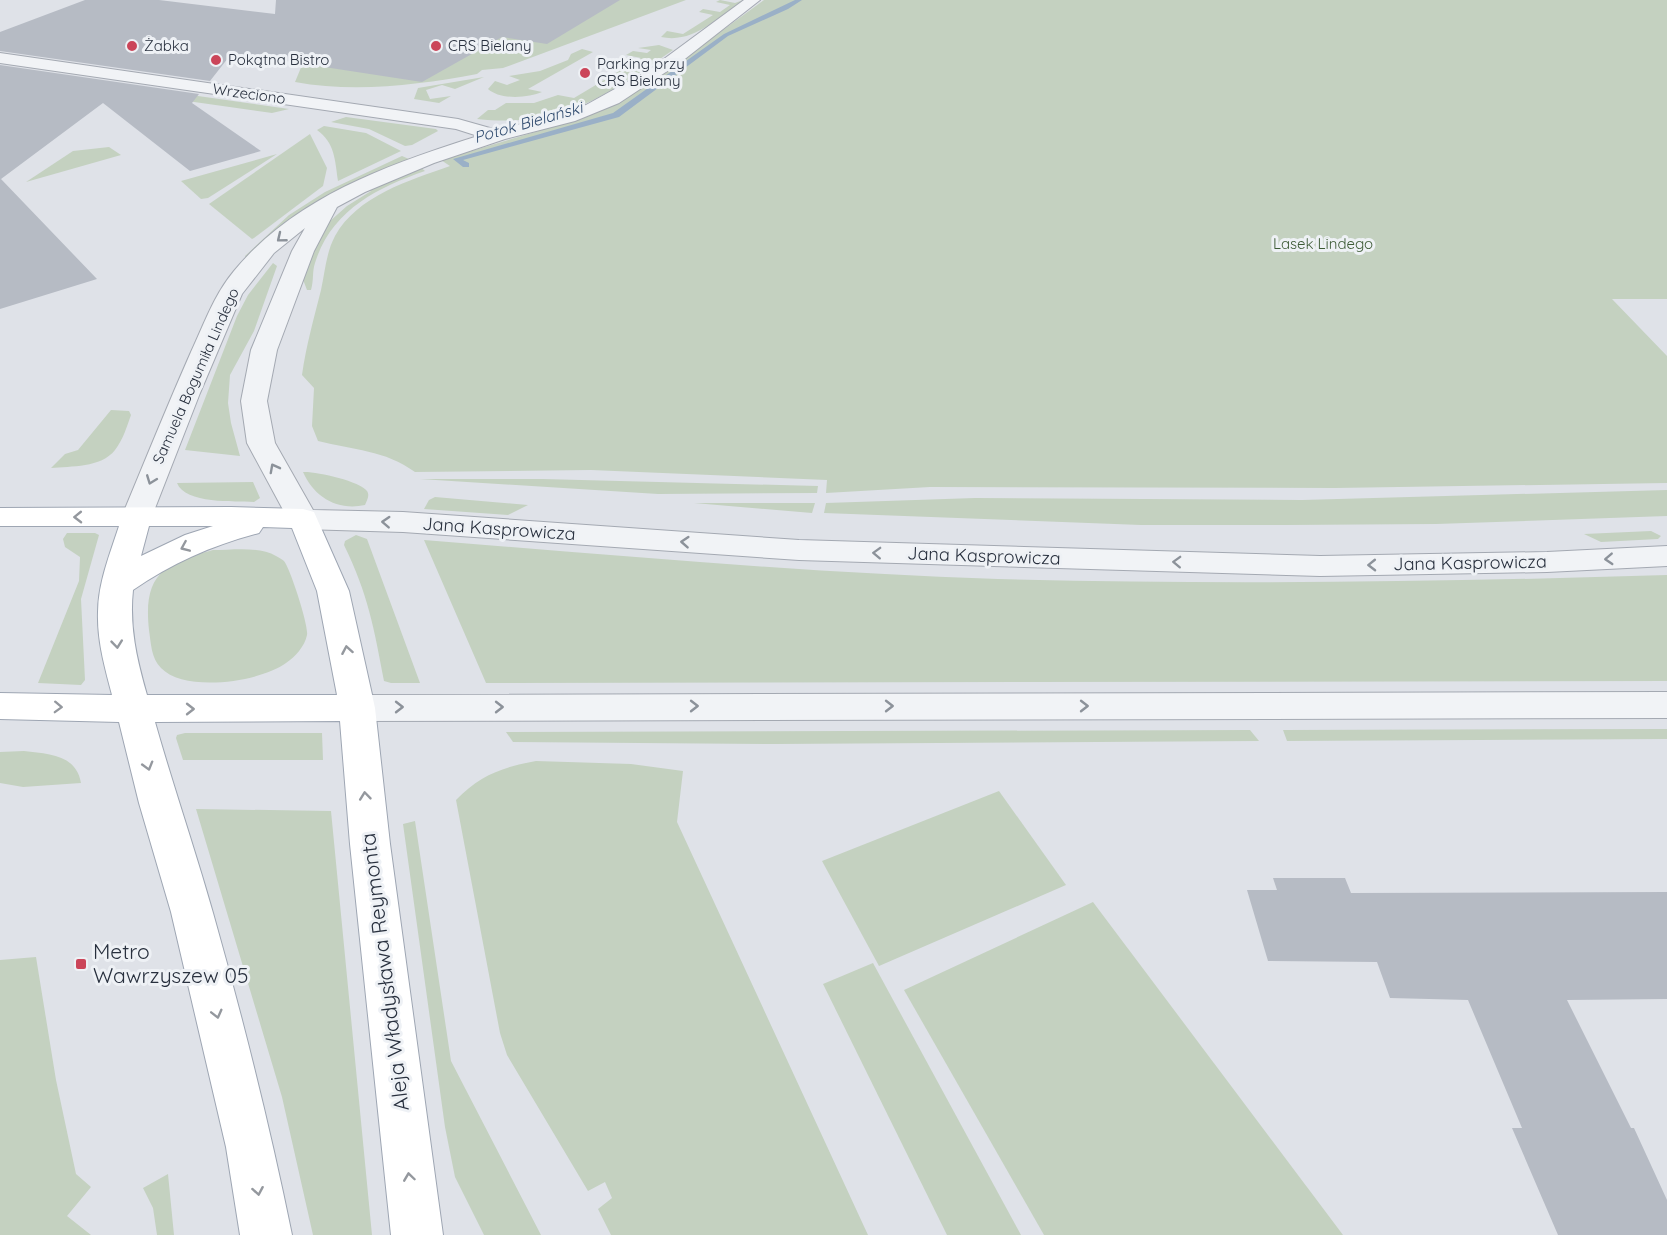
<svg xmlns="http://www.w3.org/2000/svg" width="1667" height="1235" viewBox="0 0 1667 1235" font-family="Quicksand,sans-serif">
<rect width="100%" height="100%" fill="#dfe2e8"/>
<!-- green -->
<g fill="#c4d1c0">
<path d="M329 0H686L503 68 482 70 477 74C418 85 355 93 295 82Z"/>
<path d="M720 0 735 3 743 0C718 17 694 44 661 37L667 31 683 34 713 15 699 12 703 9 720 12 730 5 716 2Z"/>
<path d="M764 0H1667V299H1612L1667 356V483L1335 488 930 487 826 493 827 480 591 470 415 472C385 450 353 450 318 441L312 426 314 388 302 375C306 346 314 318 321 290 325 272 326 253 335 236 357 196 410 180 450 166L441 160 579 119 603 110 653 81Z"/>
<path d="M659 45 673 50C605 96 564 128 477 119L488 110H495L506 103H534L558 95 574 98 641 58 626 55 633 51 647 53 651 50 638 48Z"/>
<path d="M582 49 593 52 528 89 542 92C528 98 500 100 488 89L495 81 507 85 520 80 509 76 540 71 568 60 571 54Z"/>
<polygon points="484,77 455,89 442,85 426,90 430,99 451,96 439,103 414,99 418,88"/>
<polygon points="163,91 289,109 272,113 159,97"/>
<polygon points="346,117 436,129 438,131 412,145 405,146 369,129 331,122"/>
<path d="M324 126 366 133 401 151 338 181C335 160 335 143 317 130Z"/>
<polygon points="310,134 327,168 323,186 254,238 252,239 209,204"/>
<polygon points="109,147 121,155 26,182 73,151"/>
<polygon points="277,154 208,198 201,199 181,181"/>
<path d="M402 156 409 159C343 184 297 211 246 259L245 256 289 215 325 192Z"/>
<path d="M420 167 425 171C376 188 331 211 315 263 312 272 314 280 311 290H307L302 277 304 270 329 222 347 206 371 191 369 189Z"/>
<polygon points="273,263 277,266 254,331 230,375 228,403 231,423 240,456 185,450 237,316 248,295"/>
<path d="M111 410 129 411 131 415C127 426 123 440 115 450 101 468 71 466 51 468L65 454 78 450Z"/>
<path d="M303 472C315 471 360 481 367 491 370 496 367 500 365 505 337 511 314 497 303 472Z"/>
<polygon points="420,479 543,479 818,486 817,493 658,494"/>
<path d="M253 482 260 498 254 502C235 501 185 504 177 483Z"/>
<polygon points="1667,490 1667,516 1436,524 1286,525 1141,525 824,513 826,503 975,498 1302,500"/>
<polygon points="435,497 528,505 508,515 424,509 429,500"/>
<polygon points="694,503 815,503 812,513"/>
<polygon points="1651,531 1661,536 1658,539 1601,542 1584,534"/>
<polygon points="67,533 95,533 99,535 81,599 85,680 81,685 38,683 79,581 80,557 65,547 63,539"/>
<path d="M356 535 367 539 420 683H391L384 681C374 628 368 594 344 545L345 541Z"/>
<path d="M424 540C615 555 807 573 998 579 1221 585 1444 582 1667 575V681L486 683Z"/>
<path d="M213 550C232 550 260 546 276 556 279 558 282 559 284 561 290 568 309 626 307 635 305 646 295 657 286 663 260 682 185 693 161 668 151 658 151 643 149 630 143 575 163 563 213 550Z"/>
<polygon points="1667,729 1667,739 1287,741 1283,730"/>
<polygon points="1250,730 1259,741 776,744 513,742 506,732"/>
<polygon points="185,733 322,733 323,760 183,760 176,738 177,735"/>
<path d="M24 751C48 754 76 754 81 783L23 787 0 783V752Z"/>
<path d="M536 761 631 764 683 771 677 822 868 1235H611L598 1209 612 1198 605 1182 588 1191 507 1055 500 1033 456 800C480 775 503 767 536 761Z"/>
<polygon points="999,791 1066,885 879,966 822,861"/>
<polygon points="196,809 331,811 372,1235 313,1235 282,1097"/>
<polygon points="415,821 451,1061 541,1235 484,1235 455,1177 445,1127 403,824"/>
<polygon points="1093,902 1343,1235 1044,1235 904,990"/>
<polygon points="36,957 56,1080 76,1174 91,1187 67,1216 91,1235 0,1235 0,960"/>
<polygon points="873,963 1021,1235 947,1235 823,984"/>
<polygon points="168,1174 174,1235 157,1235 153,1208 143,1188"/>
</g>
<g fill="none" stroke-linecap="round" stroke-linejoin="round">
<!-- stream -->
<polygon fill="#9ab0c7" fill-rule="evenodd" points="795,0 802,0 788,9 728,36 619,117 463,160 469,163 469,167 463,167 453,159 613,113 724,34"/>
</g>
<!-- building -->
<g fill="#b6bbc4">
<polygon points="85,0 159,0 275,14 276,0 620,0 547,44 502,37 422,82 232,53 210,81 0,51 0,32"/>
<polygon points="0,65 199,94 192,103 261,151 190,171 103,103 1,179 97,279 0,309"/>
<polygon points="1273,878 1345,878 1351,893 1667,892 1667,999 1567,1000 1631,1128 1634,1128 1667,1200 1667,1235 1558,1235 1512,1128 1522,1128 1468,1000 1390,998 1377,962 1268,961 1247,890 1277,890"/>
</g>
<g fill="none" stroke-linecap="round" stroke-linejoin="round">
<defs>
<g id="minor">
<path d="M744 0H760L681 62 619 103 575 121 505 139 434 163 365 192 337 207 314 251 277 350 267 401 275 443 313 510 403 512 799 540 1320 556 1547 552 1667 546V566L1547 572 1320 576 799 560 403 532 303 529 292 526 288 519 247 443 241 401 251 350 292 251 305 228 274 253 242 294 200 393 152 516 148 523 137 525 126 523 122 516C145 461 167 406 191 352 204 324 214 295 234 271 295 197 389 164 478 136L456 129 0 63V53L458 119 497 130 550 117 586 105 649 70Z"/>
<polygon points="1667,692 1667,718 357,721 344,717 339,708 344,699 357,695"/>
</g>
<path id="major" d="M231 507 303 509 314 512 349 591 375 708 390 844 443 1235H391L350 844 340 721 155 722C173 786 195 849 213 913 243 1019 270 1127 292 1235H240L226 1147 171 912 139 803 119 722 0 719V693L112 695C105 668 97 641 98 612 98 583 110 554 119 526H0V508ZM149 526H213L185 535 141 556ZM263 527 292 528 317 591 337 695H147C137 660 129 627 133 590 172 563 213 545 259 533Z"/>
</defs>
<!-- minor casing -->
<use href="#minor" stroke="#a4a9b2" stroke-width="2"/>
<!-- major casing -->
<use href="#major" stroke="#9ea6b3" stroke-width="2"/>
<!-- minor -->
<use href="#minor" fill="#f1f3f6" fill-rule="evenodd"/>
<!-- major -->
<use href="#major" fill="#fff" fill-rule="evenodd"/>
</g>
<!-- one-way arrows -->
<defs><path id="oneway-chevron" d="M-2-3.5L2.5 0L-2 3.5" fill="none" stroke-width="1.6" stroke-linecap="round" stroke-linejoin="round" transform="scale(1.5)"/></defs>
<g stroke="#8c929a">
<use href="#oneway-chevron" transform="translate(281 238) rotate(141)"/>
<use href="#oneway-chevron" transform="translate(274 468) rotate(-118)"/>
<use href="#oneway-chevron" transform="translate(151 480) rotate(111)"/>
<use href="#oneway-chevron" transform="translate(386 522) rotate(-177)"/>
<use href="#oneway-chevron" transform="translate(685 542) rotate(-176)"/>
<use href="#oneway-chevron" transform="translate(877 553) rotate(-178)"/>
<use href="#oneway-chevron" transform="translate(1609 559) rotate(177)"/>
<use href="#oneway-chevron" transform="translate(1177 562) rotate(-178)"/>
<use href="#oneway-chevron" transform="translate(1372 565) rotate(179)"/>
<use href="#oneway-chevron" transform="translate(694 706)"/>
<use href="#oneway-chevron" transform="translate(889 706)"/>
<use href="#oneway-chevron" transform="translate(1084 706)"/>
<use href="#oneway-chevron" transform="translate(399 707)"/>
<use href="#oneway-chevron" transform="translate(499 707)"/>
</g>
<g stroke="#94989e">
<use href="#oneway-chevron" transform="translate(78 517) rotate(179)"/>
<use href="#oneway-chevron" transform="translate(185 547) rotate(157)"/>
<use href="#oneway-chevron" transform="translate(117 644) rotate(84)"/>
<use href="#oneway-chevron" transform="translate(347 650) rotate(-100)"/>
<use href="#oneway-chevron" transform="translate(58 707) rotate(2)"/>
<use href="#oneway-chevron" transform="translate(190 709)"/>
<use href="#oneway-chevron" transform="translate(148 766) rotate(74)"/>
<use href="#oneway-chevron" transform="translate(365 796) rotate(-96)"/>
<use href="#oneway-chevron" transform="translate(217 1014) rotate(76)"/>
<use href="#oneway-chevron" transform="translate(409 1177) rotate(-98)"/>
<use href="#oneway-chevron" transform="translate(258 1191) rotate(80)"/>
</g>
<!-- markers -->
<g fill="#cb4559" stroke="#eef1f5" stroke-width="2">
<circle cx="132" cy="46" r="6"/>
<circle cx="436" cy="46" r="6"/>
<circle cx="216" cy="60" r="6"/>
<circle cx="585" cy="73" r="6"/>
<rect x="75" y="958" width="12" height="12" rx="3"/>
</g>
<g text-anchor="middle" stroke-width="6" stroke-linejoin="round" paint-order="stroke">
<!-- far-poi labels -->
<g font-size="15" fill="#28303e" stroke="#eef1f5" text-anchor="start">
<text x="144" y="51">Żabka</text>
<text x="448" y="51">CRS Bielany</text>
<text x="228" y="65">Pokątna Bistro</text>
<text x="597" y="69">Parking przy<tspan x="597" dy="17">CRS Bielany</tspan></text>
</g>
<!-- far-street labels -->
<g font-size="15" fill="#28303e" stroke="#eef1f5">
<text transform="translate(249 94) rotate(8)" y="5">Wrzeciono</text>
<text transform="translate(196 376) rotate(-66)" y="5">Samuela Bogumiła Lindego</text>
</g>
<!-- far-park labels -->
<g font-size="15" fill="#3c5a35" stroke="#eef1f5">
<text x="1323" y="249">Lasek Lindego</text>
</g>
<!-- far-water labels -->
<g font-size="16" font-style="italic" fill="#334e71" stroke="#eef1f5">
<text transform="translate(528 122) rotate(-16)" y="6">Potok Bielański</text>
</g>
<!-- street labels -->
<g font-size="18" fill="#28303e" stroke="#eef1f5">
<text transform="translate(499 529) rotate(4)" y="6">Jana Kasprowicza</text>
<text transform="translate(984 556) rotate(2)" y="6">Jana Kasprowicza</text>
<text transform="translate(1470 563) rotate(-1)" y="6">Jana Kasprowicza</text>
</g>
<!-- near-poi labels -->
<g font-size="21" fill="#28303e" stroke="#eef1f5" text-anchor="start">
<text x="93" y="959">Metro<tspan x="93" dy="24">Wawrzyszew 05</tspan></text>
</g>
<!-- near-street labels -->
<g font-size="21" fill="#28303e" stroke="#eef1f5">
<text transform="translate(385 972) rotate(-97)" y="7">Aleja Władysława Reymonta</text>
</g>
</g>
</svg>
